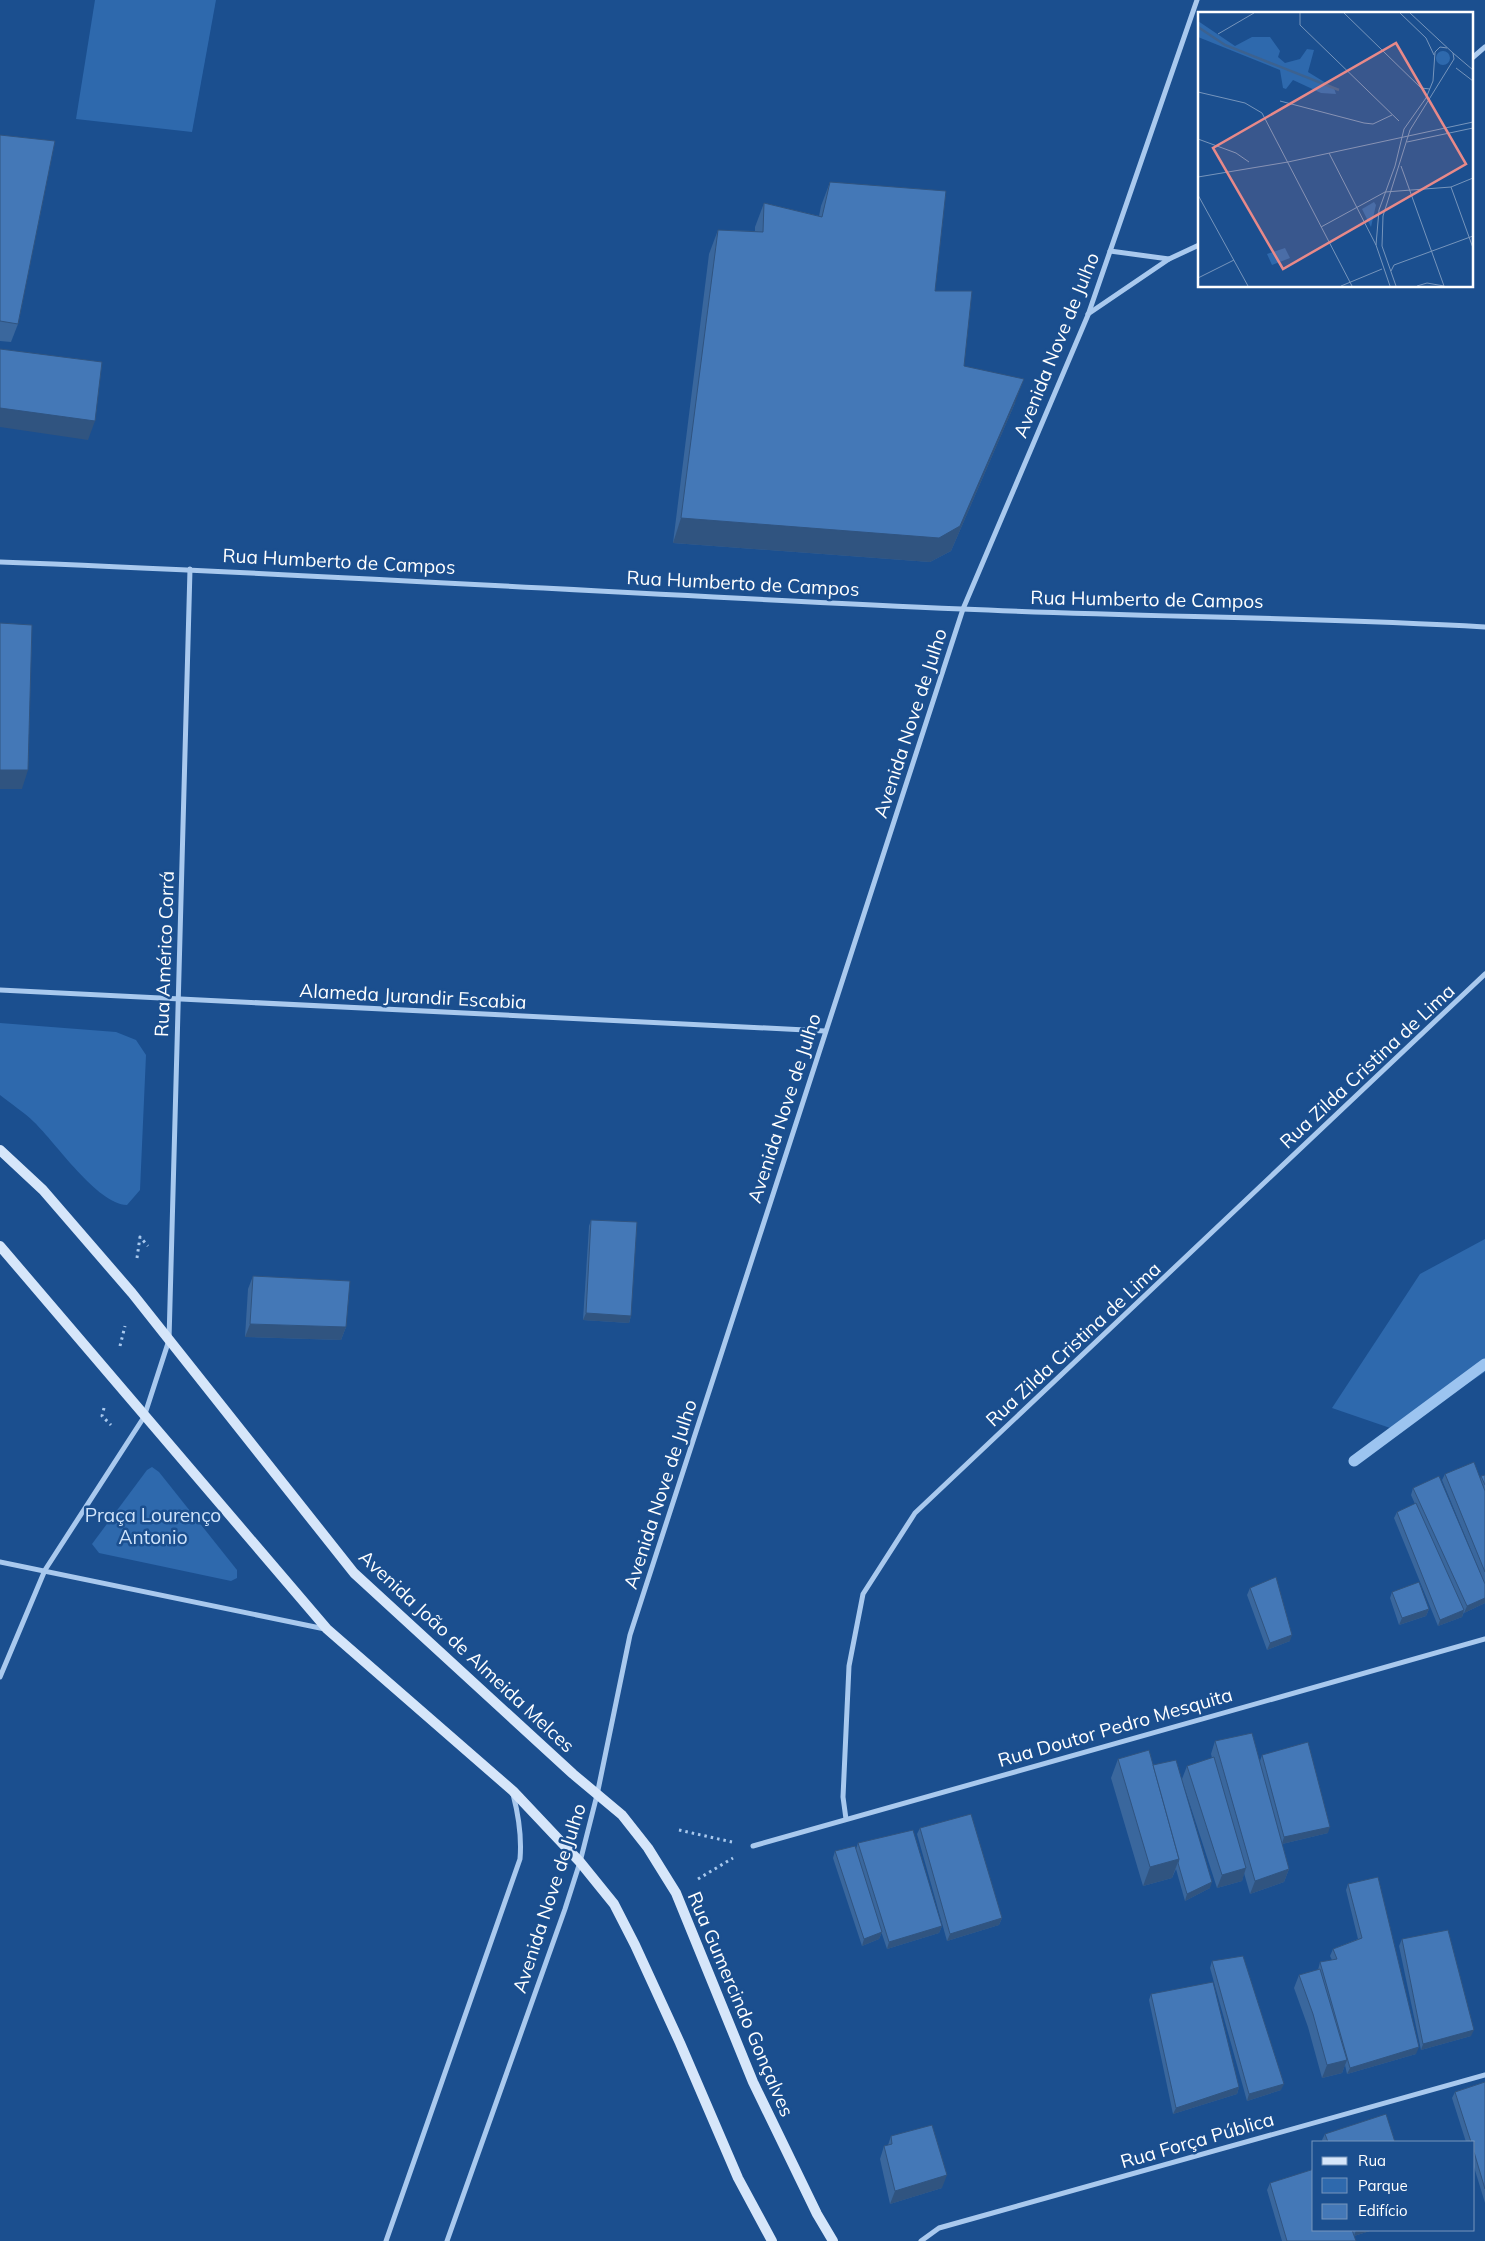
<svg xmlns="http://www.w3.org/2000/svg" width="1485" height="2241" viewBox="0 0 1485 2241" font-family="Mulish,sans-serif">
<rect width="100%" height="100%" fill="#1b4f8f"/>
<!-- green -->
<g fill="#2e69ad">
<polygon points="95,0 216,0 192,132 76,119"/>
<path d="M0 1023 116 1032 136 1040 146 1055 140 1190 127 1205C97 1204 56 1143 34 1122 24 1112 11 1104 0 1095Z"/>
<polygon points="1485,1239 1485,1372 1396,1430 1332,1408 1420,1274"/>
<polygon points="152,1467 159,1472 237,1570 237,1578 231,1581 99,1553 92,1544 147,1470"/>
</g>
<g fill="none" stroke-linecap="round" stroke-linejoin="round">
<!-- stream -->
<polyline stroke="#9cc4f0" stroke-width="11" points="1354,1461 1485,1364"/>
<!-- path -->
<g stroke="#a9c9ee" stroke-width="3" stroke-dasharray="2.5 4" stroke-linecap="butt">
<polyline points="137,1258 140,1237 148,1246"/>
<polyline points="120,1346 125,1326"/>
<polyline points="104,1408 102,1416 111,1425"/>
<polyline points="679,1830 732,1842"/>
<polyline points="698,1879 733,1858"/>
</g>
<!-- street -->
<g stroke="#a9c9ee" stroke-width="5">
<polyline points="1471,59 1485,47"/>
<polyline points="1169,259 1199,245"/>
<polyline points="1088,314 1169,259 1110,251"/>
<path d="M0 562C321 574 642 595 962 609 1137 617 1311 617 1485 627"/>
<polyline points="0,990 825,1031"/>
<polyline points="0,1562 325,1629"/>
<polyline points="0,1677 45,1570 144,1417 169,1340 190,569"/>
<polyline points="846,1819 843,1797 849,1666 863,1594 915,1513 1485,974"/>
<polyline points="753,1846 1485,1639"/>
<path d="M386 2241 520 1859C522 1836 519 1817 513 1794"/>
<polyline points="447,2241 565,1909 580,1862 597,1795 630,1635 963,609 1088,315 1197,0"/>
<polyline points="921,2241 939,2228 1485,2075"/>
</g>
<!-- secondary -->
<g stroke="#d6e6fa" stroke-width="10">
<polyline points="0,1150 43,1190 132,1293 354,1573 573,1774 622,1815 648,1848 676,1893 753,2082 817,2214 833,2241"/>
<polyline points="0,1246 327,1629 513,1791 580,1862 614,1904 635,1945 680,2043 738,2178 772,2241"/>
</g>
</g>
<!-- wall -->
<g fill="#3a679d">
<polygon points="0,135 18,324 11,342 0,341"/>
<polygon points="830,182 935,291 964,366 1015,403 951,551 930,562 673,543 709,254 718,230 755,231 755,227 764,203 819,216 821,206"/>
<polygon points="591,1220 631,1316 629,1323 583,1320 589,1226"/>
<polygon points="253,1276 346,1327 341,1340 245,1337 248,1289"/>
<polygon points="1445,1474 1480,1479 1481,1476 1485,1475 1485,1603 1464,1613 1464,1612 1462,1617 1438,1626 1394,1518 1397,1512 1415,1504 1411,1495 1413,1488 1482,1577 1442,1480"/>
<polygon points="1250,1588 1290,1641 1267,1650 1247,1595"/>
<polygon points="1392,1592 1429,1609 1426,1616 1399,1625 1390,1598"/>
<polygon points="1215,1741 1260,1761 1262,1755 1328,1833 1282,1844 1289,1869 1284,1882 1250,1894 1244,1873 1242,1881 1217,1888 1182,1780 1210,1888 1185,1901 1176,1869 1172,1878 1143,1886 1111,1778 1118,1759 1153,1765 1182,1779 1187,1766 1212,1758 1211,1754"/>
<polygon points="920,1828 1002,1918 999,1925 947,1941 917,1834"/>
<polygon points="858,1843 942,1926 939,1933 887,1949 878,1922 882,1932 879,1939 862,1946 833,1858 835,1851 856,1849"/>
<polygon points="1348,1884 1416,2054 1347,2074 1345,2065 1342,2073 1322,2078 1308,2027 1294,1988 1299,1975 1318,1970 1320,1962 1332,1960 1330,1956 1333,1949 1358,1939 1346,1890"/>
<polygon points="1402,1939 1471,2036 1421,2050 1399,1946"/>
<polygon points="1212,1961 1281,2090 1247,2101 1210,1968"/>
<polygon points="1151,1994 1239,2087 1237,2094 1173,2114 1149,2000"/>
<polygon points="1485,2082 1485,2203 1474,2167 1474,2142 1466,2142 1452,2098 1455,2092"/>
<polygon points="1325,2134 1395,2142 1323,2142 1322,2140"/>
<polygon points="891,2136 942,2188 890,2204 880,2159 884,2146 888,2145"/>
<polygon points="1270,2183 1314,2230 1373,2230 1354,2236 1356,2241 1282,2241 1267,2190"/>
</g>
<!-- shaded-wall -->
<g fill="#305480">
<polygon points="1024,379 1015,403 951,551 930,562 673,543 681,518"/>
<polygon points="0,408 95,421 88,440 0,427"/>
<polygon points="0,770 28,770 22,789 0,789"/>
<polygon points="586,1313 631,1316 629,1323 583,1320"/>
<polygon points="250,1324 346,1327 341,1340 245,1337"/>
<polygon points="1485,1598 1485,1603 1464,1613 1467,1606"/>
<polygon points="1429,1609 1426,1616 1399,1625 1402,1618"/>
<polygon points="1464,1610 1462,1617 1438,1626 1440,1620"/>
<polygon points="1292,1635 1290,1641 1267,1650 1270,1643"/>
<polygon points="1330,1827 1328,1833 1282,1844 1284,1837"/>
<polygon points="1179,1859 1172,1878 1143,1886 1150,1867"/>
<polygon points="1246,1868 1242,1881 1217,1888 1222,1875"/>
<polygon points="1289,1869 1284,1882 1250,1894 1255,1881"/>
<polygon points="1212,1882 1210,1888 1185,1901 1187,1894"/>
<polygon points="1002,1918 999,1925 947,1941 950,1934"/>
<polygon points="942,1926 939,1933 887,1949 889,1942"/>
<polygon points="882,1932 879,1939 862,1946 864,1939"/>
<polygon points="1474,2030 1471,2036 1421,2050 1423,2044"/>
<polygon points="1419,2047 1416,2054 1347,2074 1350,2068"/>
<polygon points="1347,2060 1342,2073 1322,2078 1327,2065"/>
<polygon points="1284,2084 1281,2090 1247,2101 1249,2094"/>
<polygon points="1239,2087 1237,2094 1173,2114 1176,2108"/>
<polygon points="947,2175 942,2188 890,2204 895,2191"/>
<polygon points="1356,2230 1373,2230 1354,2236"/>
</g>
<!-- building -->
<g fill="#4478b7" stroke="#305480">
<polygon points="0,135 55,141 18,324 0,321"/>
<polygon points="830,182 946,191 935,291 972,291 964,366 1024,379 960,526 939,538 681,518 718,230 763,232 764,203 822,217"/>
<polygon points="0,349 102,362 95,421 0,408"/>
<polygon points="0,623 32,625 28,770 0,770"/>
<polygon points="591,1220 637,1222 631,1316 586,1313"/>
<polygon points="253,1276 350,1281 346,1327 250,1324"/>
<polygon points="1474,1462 1485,1491 1485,1572 1445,1474"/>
<polygon points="1485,1475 1485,1485 1481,1476"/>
<polygon points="1439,1476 1485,1584 1485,1598 1467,1606 1413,1488"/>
<polygon points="1416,1503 1464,1610 1440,1620 1397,1512"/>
<polygon points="1276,1577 1292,1635 1270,1643 1250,1588"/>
<polygon points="1419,1582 1429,1609 1402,1618 1392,1592"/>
<polygon points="1252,1733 1289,1869 1255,1881 1215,1741"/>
<polygon points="1308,1742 1330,1827 1284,1837 1262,1755"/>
<polygon points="1149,1750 1179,1859 1150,1867 1118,1759"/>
<polygon points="1214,1757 1246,1868 1222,1875 1187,1766"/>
<polygon points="1176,1760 1212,1882 1187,1894 1178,1863 1179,1859 1153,1765"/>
<polygon points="971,1814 1002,1918 950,1934 920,1828"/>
<polygon points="913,1830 942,1926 889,1942 858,1843"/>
<polygon points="855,1846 882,1932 864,1939 835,1851"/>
<polygon points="1378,1877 1419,2047 1350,2068 1320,1962 1337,1959 1333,1949 1362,1938 1348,1884"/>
<polygon points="1448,1930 1474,2030 1423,2044 1402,1939"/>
<polygon points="1243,1956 1284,2084 1249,2094 1212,1961"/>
<polygon points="1320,1969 1347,2060 1327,2065 1313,2014 1299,1975"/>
<polygon points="1213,1982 1239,2087 1176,2108 1151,1994"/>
<polygon points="1485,2082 1485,2189 1474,2152 1474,2142 1471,2142 1455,2092"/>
<polygon points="1386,2114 1395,2142 1328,2142 1325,2134"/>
<polygon points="932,2125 947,2175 895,2191 884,2146 892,2144 891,2136"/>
<polygon points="1314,2169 1314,2230 1352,2230 1356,2241 1287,2241 1270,2183"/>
</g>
<g text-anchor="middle" stroke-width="5" stroke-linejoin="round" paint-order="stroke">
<!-- street labels -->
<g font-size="19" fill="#fff" stroke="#1b4f8f">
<text transform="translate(1056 345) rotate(-68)" y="7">Avenida Nove de Julho</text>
<text transform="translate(339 561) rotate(3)" y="7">Rua Humberto de Campos</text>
<text transform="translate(743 583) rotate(3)" y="7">Rua Humberto de Campos</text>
<text transform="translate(1147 599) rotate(1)" y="7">Rua Humberto de Campos</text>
<text transform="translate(910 723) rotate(-72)" y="7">Avenida Nove de Julho</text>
<text transform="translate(164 954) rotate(-88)" y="7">Rua Américo Corrá</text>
<text transform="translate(413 996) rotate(3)" y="7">Alameda Jurandir Escabia</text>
<text transform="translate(1367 1066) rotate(-43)" y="7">Rua Zilda Cristina de Lima</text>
<text transform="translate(784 1108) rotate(-72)" y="7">Avenida Nove de Julho</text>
<text transform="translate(1073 1344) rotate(-43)" y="7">Rua Zilda Cristina de Lima</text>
<text transform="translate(660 1494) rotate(-72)" y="7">Avenida Nove de Julho</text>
<text transform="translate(467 1651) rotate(43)" y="7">Avenida João de Almeida Melces</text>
<text transform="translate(1115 1727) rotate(-16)" y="7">Rua Doutor Pedro Mesquita</text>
<text transform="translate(549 1898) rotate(-72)" y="7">Avenida Nove de Julho</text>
<text transform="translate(741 2004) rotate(67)" y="7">Rua Gumercindo Gonçalves</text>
<text transform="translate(1197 2140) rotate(-16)" y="7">Rua Força Pública</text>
</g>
<!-- park labels -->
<g font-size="19" fill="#cfe3fa" stroke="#1b4f8f">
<text x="153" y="1522">Praça Lourenço<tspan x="153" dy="22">Antonio</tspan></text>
</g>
</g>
<!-- overview -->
<g transform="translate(1198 12)">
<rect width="275" height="275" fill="#1b4f8f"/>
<path d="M0 9 37 34 54 25H72L82 39 80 45 87 51 102 47 109 37 116 38 110 60 136 76 138 82 123 81 95 68 88 77 85 76 82 58 0 25ZM238 46a7 7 0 1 1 14 0a7 7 0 1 1-14 0ZM176 190 178 193 173 215 164 197ZM87 236 92 246 74 253 69 242Z" fill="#2e69ad"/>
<path fill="none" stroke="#3c6290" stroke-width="2.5" d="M0 15 27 33 141 78"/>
<path fill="none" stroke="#7695bc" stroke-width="1" d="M102 1V13L201 109M146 1 223 76 232 77M202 1 228 26 236 43M20 22 56 1M255 41 275 58M258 56 275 69M0 80 47 91 64 101 154 274M82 89 166 111 175 112 194 103M0 127 38 141 51 150M209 130 275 116M131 141 178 233M203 154 246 274M0 165 90 150 275 110M253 175 275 236M0 183 50 274M123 215 187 180 253 175 275 166M193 259 196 253 275 224M0 266 36 248M143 274 184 257M192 274 178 233 181 198 197 154 206 117 228 86 235 69 237 40 242 35 249 36M198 274 184 234 185 204 212 118 256 47 255 41 212 1M219 274 229 271 246 274"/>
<path fill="#e88989" fill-opacity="0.15" stroke="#e88989" stroke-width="2.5" d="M198 31 268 152 85 257 15 136Z"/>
<rect width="275" height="275" fill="none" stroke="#fff" stroke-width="2.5"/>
</g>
<!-- legend -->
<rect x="1312" y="2141" width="162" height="90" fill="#1b4f8f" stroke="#7695bc"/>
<rect x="1322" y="2157" width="25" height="8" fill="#d6e6fa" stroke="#7695bc"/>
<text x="1358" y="2166" font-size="15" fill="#ffffff">Rua</text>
<rect x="1322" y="2178" width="25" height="15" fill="#2e69ad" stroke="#7695bc"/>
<text x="1358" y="2191" font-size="15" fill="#ffffff">Parque</text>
<rect x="1322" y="2204" width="25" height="15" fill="#4478b7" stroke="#7695bc"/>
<text x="1358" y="2216" font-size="15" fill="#ffffff">Edifício</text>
</svg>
